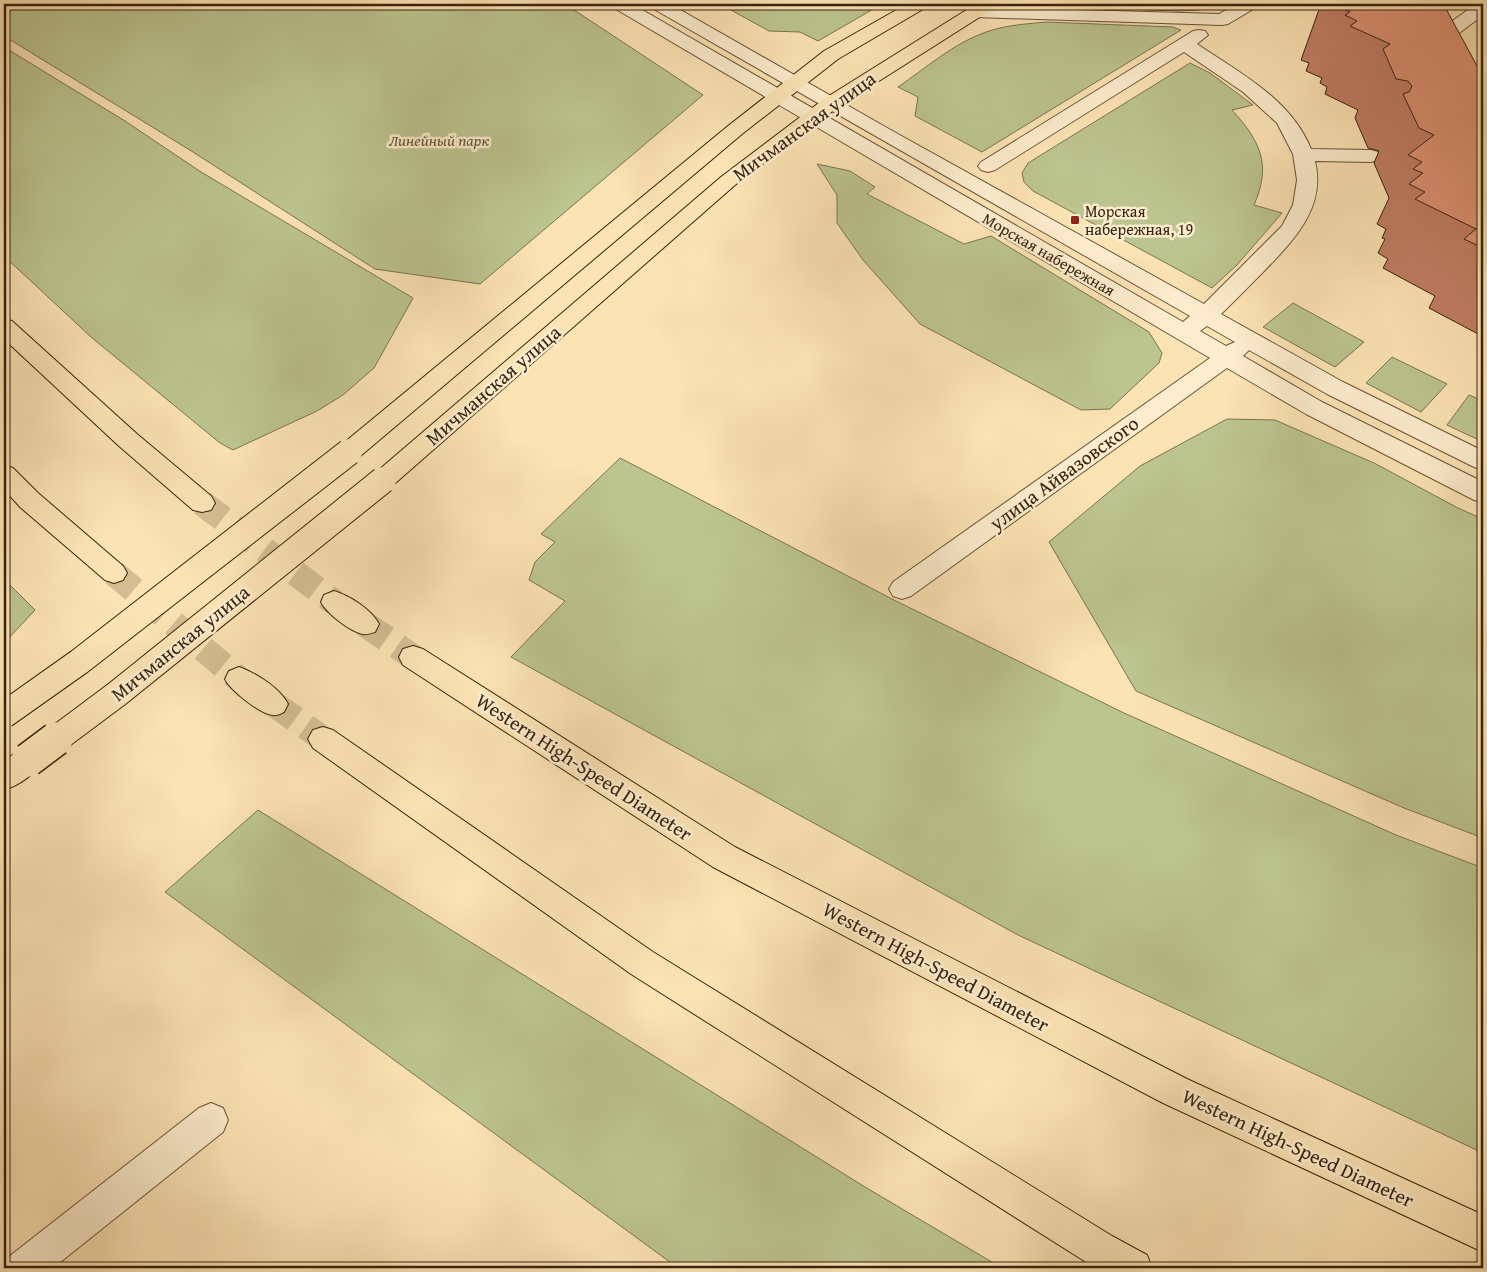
<svg xmlns="http://www.w3.org/2000/svg" width="1487" height="1272" viewBox="0 0 1487 1272" font-family="'Gentium Book Plus',serif">
<rect width="100%" height="100%" fill="#fce3b4"/>
<filter id="stains"><feTurbulence type="fractalNoise" baseFrequency=".004" numOctaves="4"/><feColorMatrix values="0 0 0 0 .2 0 0 0 0 .09 0 0 0 0 .02 0 0 0 .5 -.17"/></filter>
<radialGradient id="worn" r=".72"><stop offset=".6" stop-color="#630" stop-opacity="0"/><stop offset="1" stop-color="#630" stop-opacity=".3"/></radialGradient>
<!-- green -->
<g fill="#bcc48f" stroke="#7a744e">
<polygon points="4,4 565,4 703,95 480,284 375,269 193,152 4,36"/>
<polygon points="720,4 882,4 818,41 800,32 769,31"/>
<polygon points="1032,4 1225,4 1199,10 1179,11 1043,6"/>
<path d="M1046 22 1173 27 1181 30 982 152 915 116 918 97 898 87C926 68 954 43 986 32 1006 25 1026 24 1046 22Z"/>
<polygon points="4,47 125,121 201,172 413,298 374,368 343,395 317,411 233,450 220,443 91,337 4,256"/>
<path d="M1190 63 1210 73 1253 105 1232 110C1260 141 1272 164 1254 205L1282 213 1237 265 1212 288 1033 191 1024 182 1022 173 1028 163Z"/>
<polygon points="817,164 850,171 875,187 867,194 964,244 991,236 1149,332 1162,353 1159,363 1110,409 1081,410 920,324 863,260 837,223 837,195"/>
<polygon points="1293,303 1364,342 1335,367 1263,327"/>
<polygon points="1392,357 1447,384 1421,412 1366,383"/>
<polygon points="1469,395 1483,401 1483,442 1447,425"/>
<polygon points="1227,419 1275,420 1374,463 1458,508 1483,519 1483,838 1404,808 1136,691 1049,542 1140,466"/>
<polygon points="620,458 896,601 1124,713 1396,835 1483,868 1483,1153 1018,935 511,657 565,601 529,580 535,562 555,542 541,534"/>
<polygon points="4,579 35,610 4,643"/>
<polygon points="258,810 865,1187 1002,1268 678,1268 165,892"/>
</g>
<g fill="none" stroke-linecap="round" stroke-linejoin="round">
<!-- highway-tunnel -->
<g stroke="#d5bd93" stroke-width="26" stroke-dasharray="26 13" stroke-linecap="butt">
<polyline points="202,503 334,602"/>
<polyline points="114,573 239,679"/>
<polyline points="365,624 413,657"/>
<polyline points="274,704 323,739"/>
</g>
<defs>
<g id="minor">
<path d="M611 4H632L1183 322 1190 316 652 8 649 4H670L889 129 1204 304 1282 226 1293 205 1297 180 1293 154 1277 123 1243 92 1184 52 995 170 988 172 981 170 978 166 981 162 1193 31 1199 30 1205 31 1208 35 1197 44C1240 73 1291 99 1311 149L1371 150 1378 152 1381 156 1378 160 1371 162 1315 161C1326 206 1296 238 1267 268 1252 283 1237 299 1221 314L1343 382 1483 451V470L1474 467 1327 394 1249 350 1243 356 1322 402 1483 482V502L1474 500 1306 414 1227 368 911 596 902 599 893 596 889 589 893 582 1210 358 614 8ZM1207 326 1235 342 1226 346 1200 331Z"/>
<polygon points="1237,4 1258,4 1255,8 1228,24 1222,25 975,17 969,16 966,12 969,8 975,7 1219,14"/>
<polygon points="1476,4 1483,4 1483,15 1433,53 1426,55 1419,53 1417,49 1419,45"/>
<polygon points="211,1103 223,1108 228,1120 223,1132 53,1268 6,1268 11,1255 199,1108"/>
</g>
<g id="major">
<polygon points="907,4 928,4 925,8 838,59 742,134 358,458 349,461 340,458 337,452 340,446 728,126 824,51"/>
<polygon points="976,4 997,4 994,8 838,107 735,185 392,486 383,489 374,486 370,480 374,474 721,177 824,99"/>
<path d="M28 747 38 751 43 760C36 774 19 785 4 790V761L18 751Z"/>
</g>
<g id="highway">
<polygon points="4,319 12,321 137,434 211,496 215,503 211,510 202,512 193,510 119,446 4,339"/>
<polygon points="4,465 13,468 38,493 123,566 127,573 123,580 114,583 105,580 20,507 4,489"/>
<path d="M334 591C350 596 371 609 379 624L375 632C371 633 367 635 363 634 351 632 326 613 321 602L324 595Z"/>
<polygon points="413,646 423,649 735,847 1187,1079 1483,1215 1483,1252 1163,1103 713,867 403,665 399,657 403,649"/>
<path d="M239 667C256 673 280 688 288 704L284 712C280 714 276 716 273 715 260 714 230 690 225 679L229 671Z"/>
<polygon points="323,727 333,730 653,952 1112,1236 1147,1255 1152,1268 1097,1268 1086,1262 631,974 313,748 308,739 313,730"/>
</g>
</defs>
<!-- minor casing -->
<use href="#minor" stroke="#695337" stroke-width="2"/>
<!-- major casing -->
<use href="#major" stroke="#38230d" stroke-width="2"/>
<!-- highway casing -->
<use href="#highway" stroke="#38230d" stroke-width="2"/>
<!-- minor -->
<use href="#minor" fill="#fdedce" fill-rule="evenodd"/>
<!-- major -->
<use href="#major" fill="#fce3b4" fill-rule="evenodd"/>
<!-- highway -->
<use href="#highway" fill="#fce3b4" fill-rule="evenodd"/>
<defs>
<g id="major-bridge-far1">
<polyline points="4,715 79,662 349,452"/>
<polyline points="54,741 117,694 383,480"/>
</g>
<polyline id="major-bridge" points="28,760 56,739"/>
</defs>
<!-- major-bridge-far1 casing -->
<use href="#major-bridge-far1" stroke="#38230d" stroke-width="28" stroke-linecap="butt"/>
<!-- major-bridge casing -->
<use href="#major-bridge" stroke="#38230d" stroke-width="36" stroke-linecap="butt"/>
<!-- major-bridge-far1 -->
<use href="#major-bridge-far1" stroke="#fce3b4" stroke-width="26"/>
<!-- major-bridge -->
<use href="#major-bridge" stroke="#fce3b4" stroke-width="33"/>
</g>
<!-- wall -->
<polygon fill="#c17e65" stroke="#38230d" points="1321,4 1437,4 1481,93 1483,95 1483,339 1480,335 1429,308 1435,296 1383,268 1388,259 1378,253 1385,239 1382,238 1386,229 1377,224 1389,198 1374,163 1379,151 1368,148 1355,118 1358,110 1325,94 1327,87 1320,83 1322,78 1306,71 1309,63 1301,60"/>
<!-- shaded-wall -->
<polygon fill="#9d6752" stroke="#38230d" points="1483,83 1483,88 1453,151 1448,153 1481,84"/>
<!-- building -->
<g fill="#e09375" stroke="#38230d">
<polygon points="1332,4 1437,4 1445,7 1483,77 1483,83 1481,84 1478,90 1483,95 1483,223 1476,229 1415,199 1425,192 1409,184 1423,173 1413,169 1422,162 1408,155 1434,135 1419,128 1403,94 1409,92 1412,86 1408,81 1396,79 1383,49 1390,44 1350,26 1357,21 1345,15 1350,12"/>
<polygon points="1483,223 1483,248 1464,239"/>
</g>
<!-- markers -->
<rect fill="#8f2418" stroke="#fdedce" stroke-width="2" x="1070" y="215" width="10" height="10" rx="2.5"/>
<g text-anchor="middle" stroke-width="5" stroke-linejoin="round" paint-order="stroke">
<!-- far-park labels -->
<g font-size="16" font-style="italic" fill="#605334" stroke="#fdedce">
<text x="439" y="146">Линейный парк</text>
</g>
<!-- far-poi labels -->
<g font-size="16" fill="#38230d" stroke="#fdedce" text-anchor="start">
<text x="1085" y="217">Морская<tspan x="1085" dy="18">набережная, 19</tspan></text>
</g>
<!-- far-street labels -->
<g font-size="16" fill="#38230d" stroke="#fdedce">
<text transform="translate(1049 254) rotate(30)" y="6">Морская набережная</text>
</g>
<!-- street labels -->
<g font-size="20" fill="#38230d" stroke="#fdedce">
<text transform="translate(804 126) rotate(-36)" y="7">Мичманская улица</text>
<text transform="translate(493 385) rotate(-41)" y="7">Мичманская улица</text>
<text transform="translate(1064 473) rotate(-36)" y="7">улица Айвазовского</text>
<text transform="translate(180 643) rotate(-39)" y="7">Мичманская улица</text>
<text transform="translate(584 767) rotate(33)" y="7">Western High-Speed Diameter</text>
<text transform="translate(936 967) rotate(28)" y="7">Western High-Speed Diameter</text>
<text transform="translate(1298 1148) rotate(25)" y="7">Western High-Speed Diameter</text>
</g>
</g>
<!-- margin -->
<rect width="1487" height="1272" fill="none" stroke="#fce3b4" stroke-width="20"/>
<rect x="5" y="5" width="1477" height="1262" fill="none" stroke="#38230d" stroke-width="2.5"/>
<rect x="10" y="10" width="1467" height="1252" fill="none" stroke="#38230d"/>
<rect width="100%" height="100%" filter="url(#stains)"/>
<rect width="100%" height="100%" fill="url(#worn)"/>
</svg>
